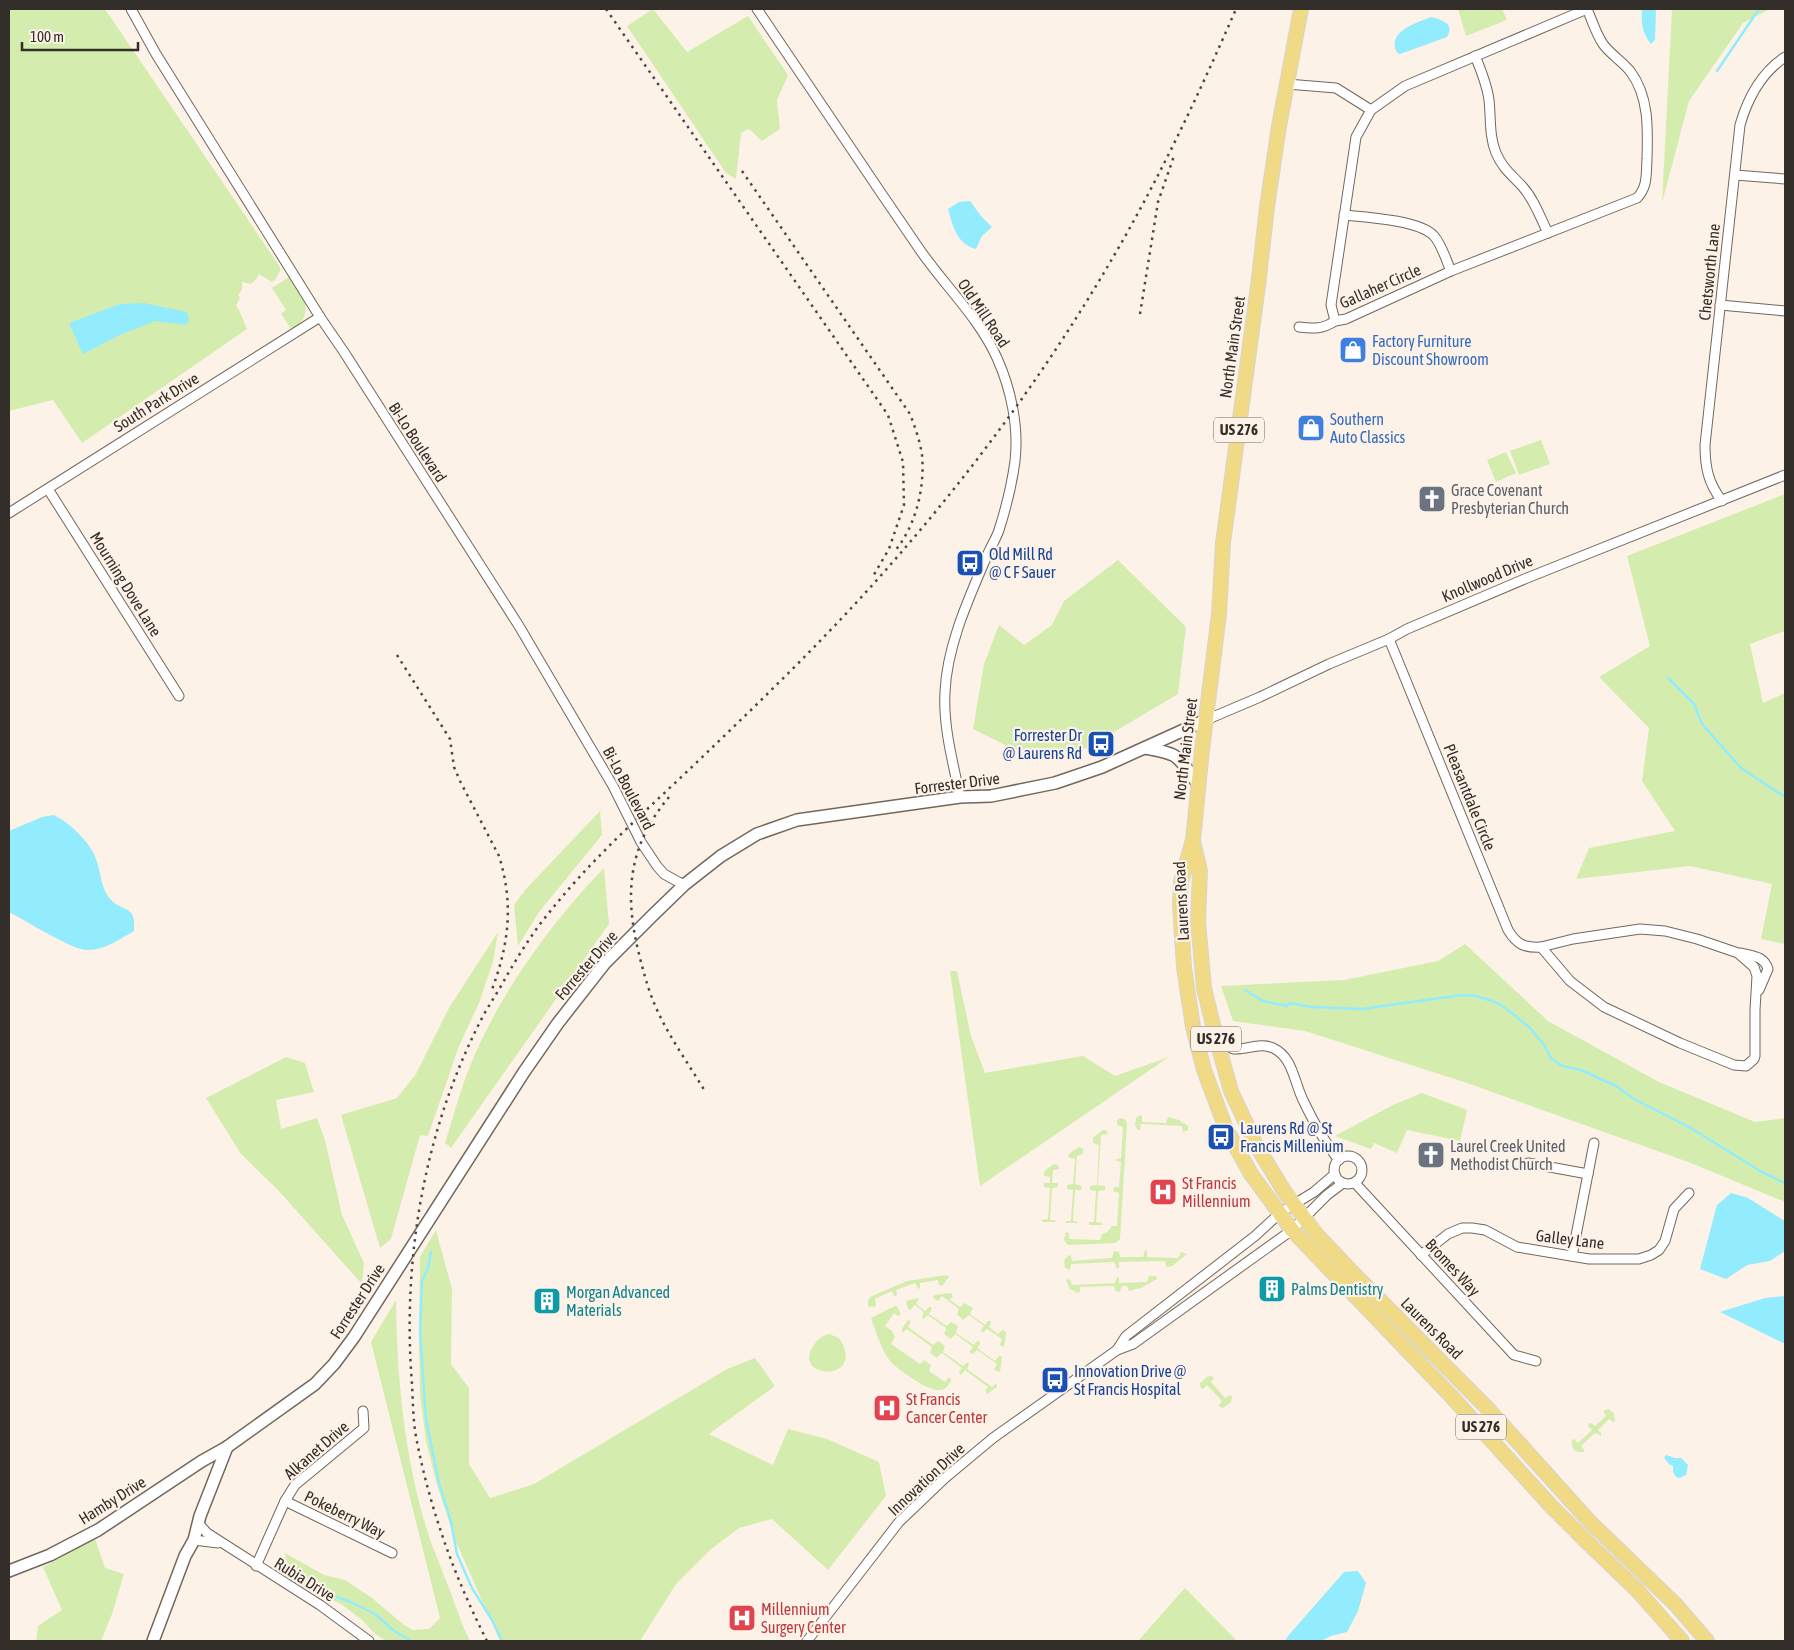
<svg xmlns="http://www.w3.org/2000/svg" width="1794" height="1650" viewBox="0 0 1794 1650" font-family="'Asap Condensed',sans-serif">
<rect width="100%" height="100%" fill="#fdf2e7"/>
<!-- green -->
<g fill="#d4edaf">
<path d="M9 9H105L280 267V271L275 280 272 282 259 274 257 278 251 284 242 282V290L238 295 240 298 236 305C241 313 243 320 247 329L82 443 53 400 9 411Z"/>
<polygon points="653,9 687,52 748,16 788,75 777,100 780,129 762,141 749,129 741,133 736,179 726,173 627,26"/>
<polygon points="1458,9 1502,9 1507,20 1466,36"/>
<polygon points="1672,9 1770,9 1743,23 1689,101 1662,203"/>
<path d="M289 277C294 285 302 294 305 302 308 313 302 325 292 330L281 314 286 310 272 288Z"/>
<polygon points="1541,440 1550,464 1519,475 1510,451"/>
<polygon points="1506,452 1516,473 1496,482 1487,460"/>
<polygon points="1785,494 1785,631 1750,644 1763,703 1785,693 1785,944 1761,939 1772,884 1690,866 1576,879 1589,848 1675,831 1642,781 1649,728 1599,677 1650,646 1627,556"/>
<polygon points="1118,560 1186,627 1178,694 1087,748 1034,759 973,729 984,664 999,625 1024,645 1052,625 1064,601"/>
<polygon points="600,811 602,835 539,912 518,946 514,905 526,889"/>
<path d="M604 868 609 924 451 1148 445 1143C453 1118 460 1091 470 1066 500 993 549 925 604 868Z"/>
<polygon points="498,932 493,962 479,1003 459,1046 428,1136 420,1135 391,1239 380,1248 341,1115 397,1098 416,1074 449,1008"/>
<polygon points="1465,944 1548,1021 1659,1082 1755,1122 1785,1118 1785,1202 1691,1163 1464,1082 1305,1031 1233,1021 1221,986 1344,980 1438,961"/>
<polygon points="950,971 957,971 971,1036 985,1073 1083,1056 1115,1076 1169,1057 980,1186"/>
<polygon points="286,1057 305,1063 314,1092 276,1100 281,1129 317,1118 325,1140 342,1215 364,1263 362,1284 277,1189 241,1154 206,1098"/>
<polygon points="1422,1093 1467,1110 1460,1141 1407,1130 1397,1153 1374,1143 1371,1149 1335,1136 1393,1105"/>
<polygon points="1140,1115 1142,1116 1142,1122 1166,1123 1168,1117 1179,1120 1188,1126 1188,1130 1183,1132 1182,1126 1141,1124 1140,1130 1138,1130 1135,1126 1136,1118"/>
<polygon points="1120,1118 1125,1119 1127,1124 1120,1239 1115,1243 1068,1245 1064,1240 1066,1232 1069,1233 1069,1239 1100,1240 1102,1234 1107,1232 1112,1226 1117,1226 1119,1193 1113,1191 1114,1187 1119,1187 1121,1162 1115,1160 1121,1158 1123,1127 1117,1125 1117,1120"/>
<polygon points="1103,1130 1106,1130 1108,1134 1101,1135 1098,1185 1105,1186 1105,1190 1098,1191 1096,1222 1102,1223 1103,1225 1089,1225 1089,1222 1094,1222 1096,1191 1090,1190 1090,1186 1097,1185 1099,1145 1093,1143 1093,1138"/>
<polygon points="1079,1147 1083,1149 1083,1154 1077,1156 1075,1184 1082,1186 1081,1190 1075,1190 1073,1221 1078,1222 1079,1223 1066,1223 1065,1221 1071,1221 1073,1190 1067,1189 1067,1185 1073,1184 1075,1159 1068,1157 1070,1153"/>
<path d="M1054 1164 1058 1165 1059 1169 1053 1170 1052 1183H1058V1187L1052 1188 1050 1220H1055L1056 1222H1042V1220L1048 1219 1050 1188 1044 1187 1043 1183H1050V1177L1044 1176C1043 1170 1050 1167 1054 1164Z"/>
<polygon points="436,1230 452,1289 451,1364 469,1388 469,1464 490,1498 534,1484 727,1369 755,1358 775,1386 709,1434 773,1465 788,1429 827,1439 879,1462 886,1496 828,1570 772,1519 739,1528 710,1550 676,1584 640,1641 500,1641 456,1542 437,1485 426,1441 420,1395 419,1343 420,1257"/>
<polygon points="1145,1250 1147,1251 1147,1257 1178,1258 1181,1252 1187,1254 1172,1266 1168,1267 1166,1266 1165,1261 1119,1262 1119,1268 1117,1269 1114,1262 1071,1264 1070,1270 1065,1268 1064,1260 1069,1255 1071,1256 1072,1261 1112,1258 1114,1251 1119,1252 1120,1257 1143,1257"/>
<polygon points="947,1275 949,1277 942,1286 939,1285 938,1280 920,1283 920,1288 918,1289 915,1283 896,1290 897,1294 896,1296 894,1296 892,1291 875,1299 876,1306 872,1307 868,1306 868,1301 870,1297 907,1281"/>
<polygon points="1149,1276 1156,1276 1157,1279 1141,1288 1129,1291 1127,1286 1122,1286 1120,1292 1115,1291 1114,1286 1080,1287 1080,1291 1078,1293 1070,1289 1066,1280 1070,1279 1072,1285 1115,1283 1117,1277 1119,1278 1119,1283 1147,1282"/>
<polygon points="951,1293 953,1296 950,1300 960,1307 964,1303 973,1308 970,1314 985,1325 988,1321 991,1321 991,1323 989,1327 998,1334 1003,1330 1006,1332 1004,1347 1000,1345 1002,1339 987,1329 982,1333 981,1330 984,1326 969,1315 963,1320 957,1314 959,1309 942,1296 938,1301 933,1298 934,1295"/>
<polygon points="919,1298 916,1304 925,1311 929,1307 931,1307 932,1309 929,1314 947,1326 951,1322 958,1326 956,1333 974,1345 977,1341 980,1342 980,1344 977,1348 995,1361 999,1356 1002,1357 1000,1372 994,1370 997,1364 977,1350 973,1354 971,1354 970,1351 973,1347 955,1334 951,1339 944,1334 946,1328 928,1315 923,1319 922,1317 924,1312 915,1305 910,1310 908,1309 906,1301"/>
<path d="M396 1300C397 1382 405 1467 432 1545 438 1559 443 1574 449 1588 456 1606 461 1624 470 1641H386L374 1633 362 1620 341 1604 305 1586 288 1573 285 1553 324 1575 345 1580 372 1598 404 1625 413 1630 429 1629 440 1618 371 1342Z"/>
<path d="M895 1306H897L901 1315 898 1316 894 1313 885 1326 892 1331 895 1337 891 1344 920 1364 924 1360 931 1365 929 1371 945 1382 948 1378H951V1381C948 1385 946 1390 940 1390 929 1392 897 1369 890 1361 881 1349 876 1332 871 1318Z"/>
<polygon points="910,1320 911,1322 908,1327 933,1345 938,1341 945,1346 943,1352 963,1366 968,1362 969,1365 967,1369 992,1387 997,1383 997,1387 987,1394 985,1391 988,1387 965,1370 962,1374 960,1375 959,1372 962,1368 942,1353 937,1358 930,1353 932,1347 907,1329 902,1333 902,1329 907,1321"/>
<path d="M829 1334 839 1338C868 1382 794 1380 812 1348 817 1340 820 1336 829 1334Z"/>
<polygon points="1212,1376 1214,1379 1211,1382 1225,1398 1230,1395 1232,1397 1231,1402 1223,1408 1218,1406 1222,1401 1207,1385 1203,1389 1200,1387 1200,1383 1207,1377"/>
<path d="M1608 1409 1614 1413 1615 1421 1613 1422 1609 1419 1598 1430 1601 1433V1436L1595 1433 1581 1446 1584 1450V1452C1575 1453 1571 1449 1572 1440L1574 1439 1578 1443 1592 1430 1588 1426 1589 1423H1591L1595 1426 1606 1416 1603 1411Z"/>
<polygon points="95,1538 105,1568 124,1574 112,1614 101,1641 36,1641 38,1626 62,1610 43,1567"/>
<polygon points="1185,1588 1237,1641 1138,1641"/>
</g>
<!-- water -->
<g fill="#92ecfd">
<path d="M1642 9H1656L1655 40 1651 44C1642 33 1641 23 1642 9Z"/>
<path d="M1431 17C1443 20 1455 24 1447 37L1400 54 1397 53C1386 31 1417 23 1431 17Z"/>
<path d="M970 201 981 216 992 227 982 236 976 249C957 244 953 227 948 209L959 202Z"/>
<polygon points="144,303 187,312 189,320 186,325 155,321 120,335 83,354 69,323 120,304"/>
<path d="M54 815C70 823 90 842 96 859 101 872 101 890 111 900 124 913 136 904 134 931 120 939 105 950 88 950 73 951 25 920 9 912V831L42 817Z"/>
<polygon points="1731,1193 1748,1198 1785,1221 1785,1251 1770,1261 1747,1265 1726,1279 1700,1269 1717,1205"/>
<polygon points="1785,1296 1785,1344 1720,1312 1765,1298"/>
<polygon points="1666,1455 1675,1458 1681,1458 1688,1465 1686,1475 1680,1478 1676,1477 1673,1472 1673,1466 1669,1464 1664,1458"/>
<polygon points="1358,1571 1366,1583 1358,1611 1347,1632 1331,1636 1321,1641 1285,1641 1288,1636 1344,1572"/>
</g>
<g fill="none" stroke-linecap="round" stroke-linejoin="round">
<!-- stream -->
<g stroke="#92ecfd" stroke-width="2.5">
<polyline points="1717,71 1759,9"/>
<polyline points="1668,678 1694,704 1702,724 1741,768 1785,797"/>
<polyline points="1245,990 1263,1001 1287,1006 1289,1003 1312,1007 1362,1009 1462,995 1476,996 1495,1002 1507,1009 1530,1028 1544,1045 1551,1058 1562,1066 1581,1070 1616,1086 1634,1099 1689,1127 1762,1172 1785,1183"/>
<polyline points="431,1252 428,1268 422,1281 420,1331 426,1419 439,1483 451,1522 457,1554 472,1588 492,1620 502,1641"/>
<polyline points="277,1570 298,1583 351,1602 375,1614 393,1630 411,1641"/>
</g>
<defs>
<g id="minor">
<polyline points="131,9 156,54 320,317 344,352 519,626 613,786 641,842 657,866 664,874 684,885"/>
<path d="M757 9C811 89 865 170 920 250 945 286 979 318 997 358 1011 389 1019 427 1015 461 1012 484 1006 508 999 530 996 539 990 548 986 558 968 600 947 646 945 692 943 727 953 762 960 797"/>
<path d="M1587 9C1592 20 1596 34 1603 44 1610 54 1622 61 1630 71 1649 96 1648 128 1647 159 1646 173 1648 187 1637 198L1451 271 1346 319 1335 321 1331 305 1356 137 1371 110 1405 86Z"/>
<path d="M1475 56C1481 70 1487 85 1489 100 1491 118 1489 136 1496 153 1503 169 1511 174 1522 186 1534 199 1540 217 1548 233"/>
<polyline points="1287,84 1336,88 1371,110"/>
<polyline points="1735,175 1785,179"/>
<path d="M1344 215C1365 217 1420 220 1434 236 1442 245 1446 260 1451 271"/>
<polyline points="1720,305 1785,311"/>
<path d="M1299 327C1314 329 1323 329 1335 321"/>
<polyline points="48,489 179,696"/>
<path d="M1722 501C1708 483 1705 467 1705 445L1740 125C1748 97 1761 73 1785 57"/>
<polyline points="9,513 320,317"/>
<path d="M1389 639 1508 930C1517 945 1525 948 1541 947"/>
<polyline points="1206,720 1260,697 1329,664 1389,639 1407,629 1527,578 1785,475"/>
<polygon points="1640,929 1665,931 1697,939 1738,953 1754,967 1757,976 1755,1010 1755,1056 1754,1059 1746,1066 1734,1065 1680,1043 1604,1007 1570,981 1541,947 1573,939"/>
<path d="M1741 953C1753 956 1764 956 1768 969L1759 990"/>
<path d="M1217 1041C1222 1043 1229 1048 1234 1049 1247 1050 1260 1042 1273 1048 1293 1057 1294 1082 1303 1100 1313 1121 1324 1142 1339 1160"/>
<circle cx="1348" cy="1170" r="14"/>
<polyline points="1528,1163 1588,1174"/>
<polyline points="1355,1183 1514,1355 1536,1361"/>
<polyline points="1421,1255 1448,1234 1462,1228 1472,1228 1485,1230 1517,1247 1589,1259 1639,1259 1651,1255 1659,1250 1665,1241 1674,1209 1689,1193"/>
<polyline points="1572,1256 1594,1143"/>
<polyline points="1117,1350 1126,1336 1255,1236 1280,1213 1314,1192 1335,1174"/>
<polyline points="285,1501 392,1553"/>
<polyline points="199,1524 207,1533 320,1605 369,1641"/>
<polyline points="194,1540 218,1543"/>
<polyline points="256,1566 285,1501 295,1485 364,1428 363,1411"/>
<polyline points="807,1641 899,1522 945,1478 993,1438 1117,1350 1133,1344 1292,1230 1327,1195 1343,1183"/>
</g>
<g id="tertiary">
<path d="M1145 748C1181 754 1177 756 1198 784"/>
<polyline points="9,1571 50,1555 98,1530 202,1461 227,1447 315,1384 334,1364 354,1337 524,1072 558,1023 605,963 653,915 684,885 721,856 757,834 797,820 960,797 991,796 1055,783 1102,767 1206,720"/>
<polyline points="153,1641 185,1556 194,1540 200,1516 227,1447"/>
</g>
<g id="primary">
<polyline points="1301,9 1279,126 1267,207 1258,286 1223,543 1219,614 1202,750 1193,840 1181,882 1180,904 1184,967 1193,1027 1204,1070 1226,1129 1251,1174 1292,1230 1451,1396 1551,1506 1591,1546 1637,1590 1682,1641"/>
<polyline points="1193,841 1200,871 1198,921 1204,988 1217,1041 1231,1091 1256,1145 1284,1191 1317,1235 1354,1274 1490,1411 1590,1522 1676,1605 1707,1641"/>
</g>
</defs>
<!-- minor casing -->
<use href="#minor" stroke="#73675c" stroke-width="11"/>
<!-- tertiary casing -->
<use href="#tertiary" stroke="#73675c" stroke-width="14"/>
<!-- primary casing -->
<use href="#primary" stroke="#d6d5d4" stroke-width="16"/>
<!-- minor -->
<use href="#minor" stroke="#fff" stroke-width="9"/>
<!-- tertiary -->
<use href="#tertiary" stroke="#fff" stroke-width="11"/>
<!-- primary -->
<use href="#primary" stroke="#f0da85" stroke-width="14"/>
<!-- rail -->
<g stroke="#4d4742" stroke-width="2.5" stroke-dasharray="2.5 5" stroke-linecap="butt">
<polyline points="606,9 888,415 903,462 904,505 889,549 872,578"/>
<path d="M742 171 910 414C915 427 920 441 922 455 925 488 916 525 895 551"/>
<polyline points="1140,314 1158,202 1174,156"/>
<path d="M397 655 450 739 454 767 460 781 499 856C514 904 509 945 491 992"/>
<path d="M669 797C628 846 624 894 639 954 644 974 649 993 658 1012 671 1040 690 1066 706 1093"/>
<path d="M487 1641C455 1578 431 1512 417 1442 413 1423 413 1403 412 1384 402 1260 424 1131 481 1020 487 1008 494 998 501 986 515 961 530 936 548 914 592 858 645 812 696 763 766 696 835 629 898 556 978 464 1051 364 1112 259 1159 179 1199 94 1236 9"/>
</g>
</g>
<!-- icons -->
<defs>
<symbol id="shop-square" viewBox="-11 -11 22 22"><rect x="-9" y="-9" width="18" height="18" rx="4" fill="#3f7fe0" stroke="#fdf2e7"/><path d="M-5-2.5h2.3a2.7 3.5 0 0 1 5.4 0H5L5.5 6h-11ZM-1.5-2.5h3a1.5 2.3 0 0 0-3 0Z" fill="#fff"/></symbol>
<symbol id="church-square" viewBox="-11 -11 22 22"><rect x="-9" y="-9" width="18" height="18" rx="4" fill="#6b7280" stroke="#fdf2e7"/><path d="M-1.2-6h2.4v3.5h3.3v2.4h-3.3V6h-2.4V-.1h-3.3v-2.4h3.3Z" fill="#fff"/></symbol>
<symbol id="bus-square" viewBox="-11 -11 22 22"><rect x="-9" y="-9" width="18" height="18" rx="4" fill="#1a4fb4" stroke="#fdf2e7"/><path d="M-5-6H5V4H4V6H2V4H-2V6H-4V4H-5ZM-3.5-4V0h7V-4ZM-3.5 1.2v1.5H-2V1.2ZM2 1.2v1.5H3.5V1.2Z" fill="#fff"/></symbol>
<symbol id="hospital-square" viewBox="-11 -11 22 22"><rect x="-9" y="-9" width="18" height="18" rx="4" fill="#e0444e" stroke="#fdf2e7"/><path d="M-5-5h3v3.5h4V-5h3V5h-3V1.5h-4V5h-3Z" fill="#fff"/></symbol>
<symbol id="building-square" viewBox="-11 -11 22 22"><rect x="-9" y="-9" width="18" height="18" rx="4" fill="#0f9aa8" stroke="#fdf2e7"/><path d="M-4-6H4V6H1V3H-1V6H-4ZM-2.5-4.3h1.7v1.8h-1.7ZM.8-4.3h1.7v1.8H.8ZM-2.5-1h1.7V.8h-1.7ZM.8-1h1.7V.8H.8Z" fill="#fff"/></symbol>
</defs>
<g fill-rule="evenodd">
<use href="#shop-square" x="1337" y="334" width="32" height="32"/>
<use href="#shop-square" x="1295" y="412" width="32" height="32"/>
<use href="#church-square" x="1416" y="483" width="32" height="32"/>
<use href="#bus-square" x="954" y="547" width="32" height="32"/>
<use href="#bus-square" x="1085" y="728" width="32" height="32"/>
<use href="#bus-square" x="1205" y="1121" width="32" height="32"/>
<use href="#church-square" x="1415" y="1139" width="32" height="32"/>
<use href="#hospital-square" x="1147" y="1176" width="32" height="32"/>
<use href="#building-square" x="1256" y="1273" width="32" height="32"/>
<use href="#building-square" x="531" y="1285" width="32" height="32"/>
<use href="#bus-square" x="1039" y="1364" width="32" height="32"/>
<use href="#hospital-square" x="871" y="1392" width="32" height="32"/>
<use href="#hospital-square" x="726" y="1602" width="32" height="32"/>
</g>
<g text-anchor="middle" stroke-width="4.5" stroke-linejoin="round" paint-order="stroke">
<!-- shield labels -->
<g fill="#fdf2e7" stroke="#706963" stroke-width="1">
<rect x="1214" y="417.5" width="50" height="25" rx="4"/>
<rect x="1191" y="1026.5" width="50" height="25" rx="4"/>
<rect x="1456" y="1414.5" width="50" height="25" rx="4"/>
</g>
<g font-size="15" font-weight="bold" fill="#342e2a">
<text x="1239" y="435">US 276</text>
<text x="1216" y="1044">US 276</text>
<text x="1481" y="1432">US 276</text>
</g>
<!-- street labels -->
<g font-size="16" fill="#342e2a" stroke="#fdf2e7">
<text transform="translate(1709 272) rotate(-84)" y="6">Chetsworth Lane</text>
<text transform="translate(1380 286) rotate(-24)" y="6">Gallaher Circle</text>
<text transform="translate(984 313) rotate(56)" y="6">Old Mill Road</text>
<text transform="translate(1232 347) rotate(-82)" y="6">North Main Street</text>
<text transform="translate(156 402) rotate(-32)" y="6">South Park Drive</text>
<text transform="translate(418 442) rotate(57)" y="6">Bi-Lo Boulevard</text>
<text transform="translate(1487 578) rotate(-23)" y="6">Knollwood Drive</text>
<text transform="translate(126 584) rotate(58)" y="6">Mourning Dove Lane</text>
<text transform="translate(1185 749) rotate(-83)" y="6">North Main Street</text>
<text transform="translate(957 783) rotate(-7)" y="6">Forrester Drive</text>
<text transform="translate(629 788) rotate(62)" y="6">Bi-Lo Boulevard</text>
<text transform="translate(1470 797) rotate(68)" y="6">Pleasantdale Circle</text>
<text transform="translate(1181 901) rotate(-93)" y="6">Laurens Road</text>
<text transform="translate(586 965) rotate(-49)" y="6">Forrester Drive</text>
<text transform="translate(1570 1239) rotate(7)" y="6">Galley Lane</text>
<text transform="translate(1453 1267) rotate(47)" y="6">Bromes Way</text>
<text transform="translate(357 1301) rotate(-57)" y="6">Forrester Drive</text>
<text transform="translate(1432 1328) rotate(45)" y="6">Laurens Road</text>
<text transform="translate(316 1450) rotate(-41)" y="6">Alkanet Drive</text>
<text transform="translate(926 1479) rotate(-43)" y="6">Innovation Drive</text>
<text transform="translate(112 1500) rotate(-32)" y="6">Hamby Drive</text>
<text transform="translate(345 1514) rotate(26)" y="6">Pokeberry Way</text>
<text transform="translate(305 1579) rotate(32)" y="6">Rubia Drive</text>
</g>
<!-- shop labels -->
<g font-size="16" fill="#366cbe" stroke="#fdf2e7" text-anchor="start">
<text x="1372" y="347">Factory Furniture<tspan x="1372" dy="18">Discount Showroom</tspan></text>
<text x="1330" y="425">Southern<tspan x="1330" dy="18">Auto Classics</tspan></text>
</g>
<!-- worship labels -->
<g font-size="16" fill="#5b616d" stroke="#fdf2e7" text-anchor="start">
<text x="1451" y="496">Grace Covenant<tspan x="1451" dy="18">Presbyterian Church</tspan></text>
<text x="1450" y="1152">Laurel Creek United<tspan x="1450" dy="18">Methodist Church</tspan></text>
</g>
<!-- transit labels -->
<g font-size="16" fill="#164399" stroke="#fdf2e7" text-anchor="start">
<text x="989" y="560">Old Mill Rd<tspan x="989" dy="18">@ C F Sauer</tspan></text>
<text x="1082" y="741" text-anchor="end">Forrester Dr<tspan x="1082" dy="18">@ Laurens Rd</tspan></text>
<text x="1240" y="1134">Laurens Rd @ St<tspan x="1240" dy="18">Francis Millenium</tspan></text>
<text x="1074" y="1377">Innovation Drive @<tspan x="1074" dy="18">St Francis Hospital</tspan></text>
</g>
<!-- health labels -->
<g font-size="16" fill="#be3a42" stroke="#fdf2e7" text-anchor="start">
<text x="1182" y="1189">St Francis<tspan x="1182" dy="18">Millennium</tspan></text>
<text x="906" y="1405">St Francis<tspan x="906" dy="18">Cancer Center</tspan></text>
<text x="761" y="1615">Millennium<tspan x="761" dy="18">Surgery Center</tspan></text>
</g>
<!-- culture labels -->
<g font-size="16" fill="#0d838f" stroke="#fdf2e7" text-anchor="start">
<text x="1291" y="1295">Palms Dentistry</text>
<text x="566" y="1298">Morgan Advanced<tspan x="566" dy="18">Materials</tspan></text>
</g>
</g>
<!-- border -->
<rect width="1794" height="1650" fill="none" stroke="#342e2a" stroke-width="20"/>
<!-- scale -->
<path d="M22 42v8h116v-8" fill="none" stroke="#342e2a" stroke-width="2.5"/>
<text x="30" y="42" font-size="15" fill="#342e2a" stroke="#fdf2e7" stroke-width="4" paint-order="stroke">100 m</text>
</svg>
